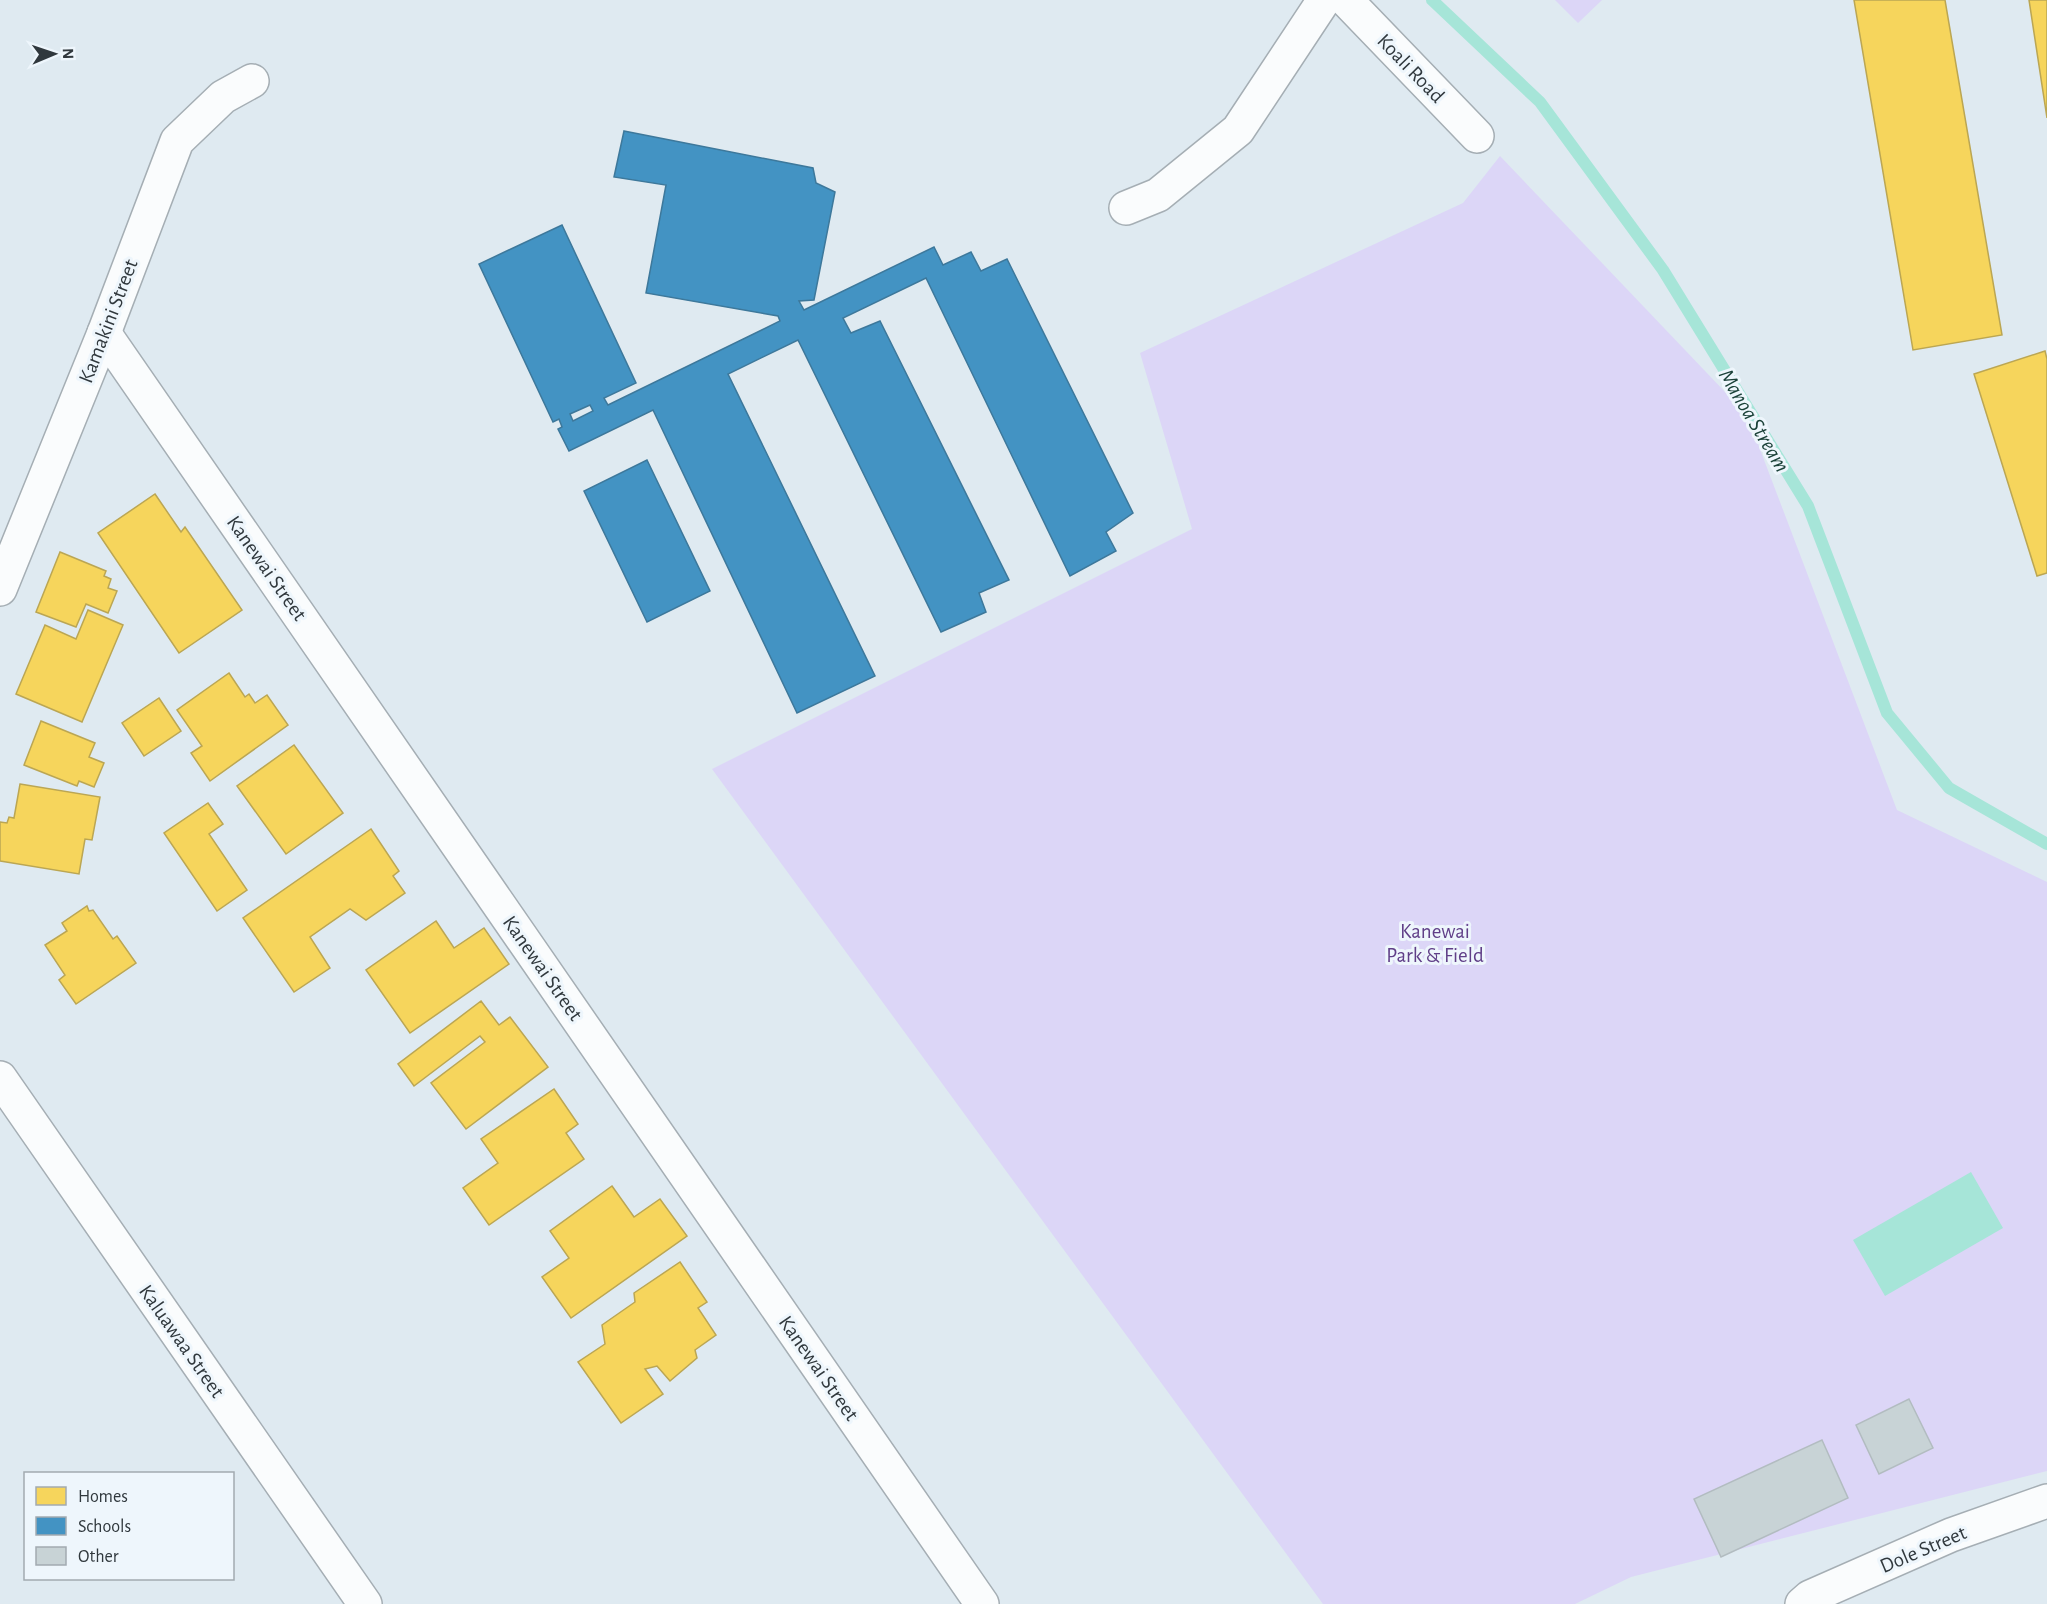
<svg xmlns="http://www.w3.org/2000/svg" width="2047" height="1604" viewBox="0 0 2047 1604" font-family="'Alegreya Sans',sans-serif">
<rect width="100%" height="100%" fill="#dfeaf1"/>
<!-- green -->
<g fill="#dcd6f7">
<polygon points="1555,0 1602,0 1578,23"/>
<polygon points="1500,156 1747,415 1897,810 2047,882 2047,1471 1631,1577 1575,1604 1323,1604 712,769 1192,529 1140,353 1463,203"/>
</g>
<!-- water -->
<polygon fill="#a6e5d8" points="1971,1172 2003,1228 1885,1296 1853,1240"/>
<!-- homes -->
<g fill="#f6d55c" stroke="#bba653" stroke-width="1.5">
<polygon points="1854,0 1945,0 2002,335 1913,350"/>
<polygon points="2029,0 2047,0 2047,118"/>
<polygon points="2045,351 2047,359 2047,573 2037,576 1974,374"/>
<polygon points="155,494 181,532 185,527 242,610 179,653 98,533"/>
<polygon points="60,552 106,571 104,576 111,579 108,588 117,591 108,613 86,604 76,627 36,612"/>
<polygon points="88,610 123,625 82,722 16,694 45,625 76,639"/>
<polygon points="229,673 245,697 249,694 255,703 267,695 288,725 210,781 191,753 202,746 177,710"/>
<polygon points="159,698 181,731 144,756 122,723"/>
<polygon points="41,721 95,743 89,757 104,763 94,787 79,781 77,786 24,765"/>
<polygon points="294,745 343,813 286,854 237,786"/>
<polygon points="20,784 100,797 92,840 85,839 79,874 0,861 0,822 7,823 9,817 14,818"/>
<polygon points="208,803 223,824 209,834 247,890 217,911 164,833"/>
<polygon points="371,829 399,871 393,876 405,893 366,920 350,909 310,937 330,968 294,992 243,918"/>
<polygon points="87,906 89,911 93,910 113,939 117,936 136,963 76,1004 59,980 65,975 45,945 67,931 62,923"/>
<polygon points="436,921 454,948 484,928 509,964 410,1033 366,970"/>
<polygon points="481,1001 499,1025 510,1017 548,1067 466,1129 431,1083 485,1042 480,1036 414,1086 398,1064"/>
<polygon points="554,1089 578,1124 566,1133 584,1159 489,1225 463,1188 498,1163 481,1139"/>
<polygon points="612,1186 634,1217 660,1199 687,1236 571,1318 542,1277 569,1258 550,1231"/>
<polygon points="680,1262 707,1302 698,1308 716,1335 695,1350 697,1358 670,1381 657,1366 645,1369 663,1394 621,1423 578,1362 605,1344 602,1325 635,1302 634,1293"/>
</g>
<!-- schools -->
<g fill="#4393c3" stroke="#3d789b" stroke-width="1.5" fill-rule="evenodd">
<path d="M624 131 813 168 816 183 835 192 814 300 799 301 804 310 934 247 943 265 971 252 981 271 1007 259 1133 513 1106 532 1116 551 1070 576 926 278 843 318 851 333 880 321 1009 580 979 593 986 612 941 632 798 340 728 374 875 676 797 713 653 410 569 451 558 429 562 427 559 419 553 422 479 264 562 225 636 383 604 398 608 405 780 321 778 316 646 293 666 185 614 177ZM590 405 593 411 573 421 570 414Z"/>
<polygon points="647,460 710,591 647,622 584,491"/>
</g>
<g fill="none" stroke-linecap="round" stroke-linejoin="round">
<!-- stream -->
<polyline stroke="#a6e5d8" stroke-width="12" points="1432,0 1540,102 1663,270 1808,506 1887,713 1949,788 2047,844"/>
</g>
<!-- building -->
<g fill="#c8d3d6" stroke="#b2bcc0" stroke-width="1.5">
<polygon points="1909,1399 1933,1448 1879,1474 1856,1425"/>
<polygon points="1822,1440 1848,1498 1721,1557 1694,1499"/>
</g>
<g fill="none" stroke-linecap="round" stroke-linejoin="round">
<defs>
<g id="street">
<polyline points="1346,0 1477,136"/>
<polyline points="1126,208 1158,195 1238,130 1324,0"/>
<polyline points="104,333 982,1604"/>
<polyline points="0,589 104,333 177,141 223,97 252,81"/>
<polyline points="0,1078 365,1604"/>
</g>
<polyline id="secondary" points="1802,1604 1810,1597 1951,1535 2047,1501"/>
</defs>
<!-- street casing -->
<use href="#street" stroke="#a5aeb4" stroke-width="36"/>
<!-- secondary casing -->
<use href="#secondary" stroke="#a5aeb4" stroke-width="36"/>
<!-- street -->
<use href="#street" stroke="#fafcfd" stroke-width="33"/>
<!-- secondary -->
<use href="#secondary" stroke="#fafcfd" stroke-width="33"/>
</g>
<g text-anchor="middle" stroke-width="6" stroke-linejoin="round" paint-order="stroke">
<!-- street labels -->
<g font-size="21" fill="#30383d" stroke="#eef6fc">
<text transform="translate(1411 68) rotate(46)" y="7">Koali Road</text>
<text transform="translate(108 321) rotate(-69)" y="7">Kamakini Street</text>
<text transform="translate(267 568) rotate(55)" y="7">Kanewai Street</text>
<text transform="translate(543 968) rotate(55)" y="7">Kanewai Street</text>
<text transform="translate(182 1341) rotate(55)" y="7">Kaluawaa Street</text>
<text transform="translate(819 1368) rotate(55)" y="7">Kanewai Street</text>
<text transform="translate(1923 1549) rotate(-23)" y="7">Dole Street</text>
</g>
<!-- park labels -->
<g font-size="21" fill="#603f88" stroke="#eef6fc">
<text x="1435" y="938">Kanewai<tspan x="1435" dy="24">Park &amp; Field</tspan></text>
</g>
<!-- water labels -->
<g font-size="22" font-style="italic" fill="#1b4239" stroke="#eef6fc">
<text transform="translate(1755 420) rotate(59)" y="8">Manoa Stream</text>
</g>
</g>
<!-- legend -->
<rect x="24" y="1472" width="210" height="108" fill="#eef6fc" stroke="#a2aab0" stroke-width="1.5"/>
<rect x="36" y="1487" width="30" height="18" fill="#f6d55c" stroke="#a2aab0" stroke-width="1.5"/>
<text x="78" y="1502" font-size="18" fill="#30383d">Homes</text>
<rect x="36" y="1517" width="30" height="18" fill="#4393c3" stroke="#a2aab0" stroke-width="1.5"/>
<text x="78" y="1532" font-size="18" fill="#30383d">Schools</text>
<rect x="36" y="1547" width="30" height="18" fill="#c8d3d6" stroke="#a2aab0" stroke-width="1.5"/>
<text x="78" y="1562" font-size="18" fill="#30383d">Other</text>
<!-- north arrow -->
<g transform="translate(54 54) rotate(88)" stroke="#eef6fc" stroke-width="4.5" paint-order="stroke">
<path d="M0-4.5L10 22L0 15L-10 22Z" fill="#30383d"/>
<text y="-9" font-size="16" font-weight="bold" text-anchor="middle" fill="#30383d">N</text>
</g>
</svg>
